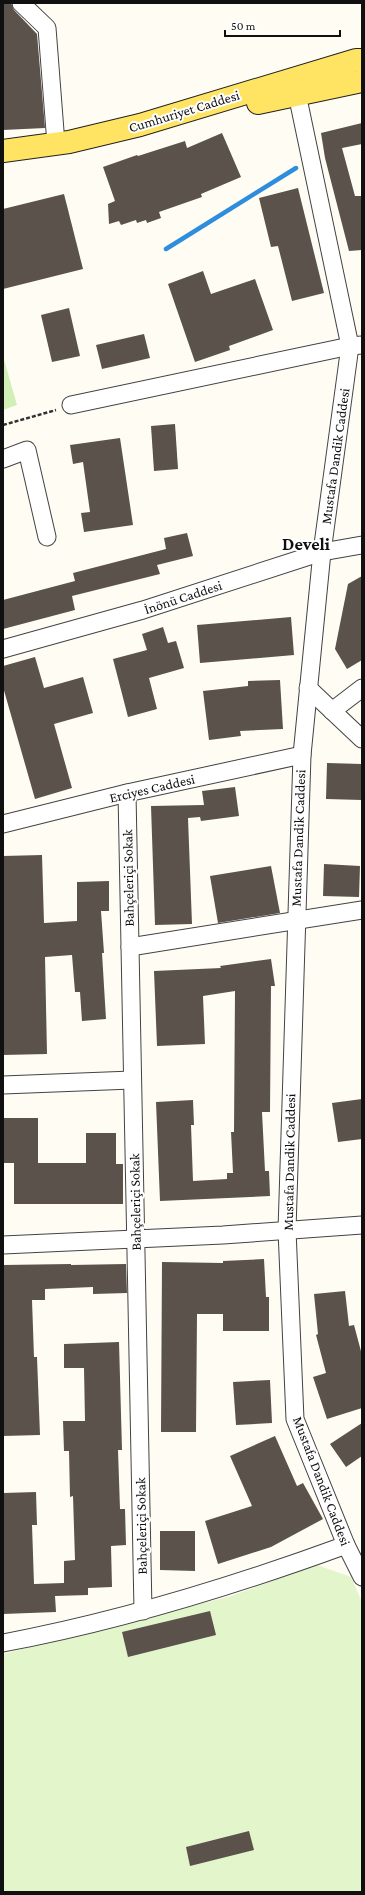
<svg xmlns="http://www.w3.org/2000/svg" width="365" height="1895" viewBox="0 0 365 1895" font-family="'Crimson Pro',serif">
<rect width="100%" height="100%" fill="#fffdf3"/>
<!-- green -->
<polygon fill="#d1efb7" points="3,356 17,405 3,410"/>
<!-- pitch -->
<polygon fill="#e3f5ca" points="317,1565 351,1577 362,1602 362,1892 3,1892 3,1654 231,1596"/>
<g fill="none" stroke-linecap="round" stroke-linejoin="round">
<!-- stream -->
<polyline stroke="#2f8ddd" stroke-width="4.5" points="166,249 296,168"/>
</g>
<!-- building -->
<g fill="#5a524b">
<polygon points="3,3 11,3 14,10 37,34 45,128 3,130"/>
<polygon points="362,123 362,144 342,148 355,196 362,196 362,250 349,251 325,158 321,133"/>
<polygon points="222,133 241,177 201,194 202,197 159,212 161,218 147,223 146,220 137,223 136,220 121,225 119,221 109,224 108,204 115,201 103,167 137,155 138,156 185,141 187,148"/>
<polygon points="298,188 324,293 292,301 278,246 271,247 259,198"/>
<polygon points="64,194 83,269 3,289 3,209"/>
<polygon points="203,271 211,294 255,279 273,330 229,346 230,350 195,362 168,284"/>
<polygon points="69,308 80,356 52,362 41,315"/>
<polygon points="144,334 150,358 102,369 96,345"/>
<polygon points="175,424 178,469 154,471 151,426"/>
<polygon points="120,438 133,525 84,532 81,513 90,512 83,462 73,464 70,445"/>
<polygon points="187,533 193,556 157,565 160,574 72,596 75,610 3,629 3,600 75,581 73,573 166,549 164,538"/>
<polygon points="362,576 362,660 347,669 335,649 348,584"/>
<polygon points="291,617 294,655 200,663 197,625"/>
<polygon points="163,627 168,643 176,641 184,668 149,678 157,709 128,717 113,659 147,650 142,634"/>
<polygon points="35,657 44,688 83,677 93,713 54,724 72,788 35,799 3,687 3,666"/>
<polygon points="280,680 283,729 240,731 241,736 209,740 203,691 248,686 248,681"/>
<polygon points="327,763 362,764 362,800 326,799"/>
<polygon points="235,787 239,816 201,821 200,817 188,818 192,924 155,925 151,806 204,805 202,791"/>
<polygon points="42,855 44,923 77,921 77,882 109,881 109,911 101,911 104,953 102,953 106,1019 82,1021 80,992 75,992 72,955 45,957 47,1054 3,1055 3,856"/>
<polygon points="324,864 360,866 359,897 323,896"/>
<polygon points="271,866 280,913 218,923 210,876"/>
<polygon points="271,959 275,986 271,986 270,1112 262,1112 265,1171 269,1171 270,1196 160,1201 156,1102 193,1100 194,1125 191,1125 193,1181 227,1179 227,1173 233,1173 231,1132 234,1132 235,991 203,996 205,1044 157,1046 154,971 221,968 220,966"/>
<polygon points="362,1099 362,1139 338,1142 332,1103"/>
<polygon points="3,1118 38,1118 38,1163 86,1163 86,1133 116,1133 116,1164 123,1164 123,1204 14,1204 14,1163 3,1163"/>
<polygon points="264,1259 266,1297 269,1297 269,1331 223,1331 223,1314 197,1314 196,1432 161,1432 162,1262 223,1263 223,1261"/>
<polygon points="71,1264 71,1265 126,1264 127,1293 93,1294 93,1287 45,1289 45,1300 32,1300 34,1357 37,1357 40,1435 3,1436 3,1265"/>
<polygon points="345,1291 349,1326 354,1325 362,1355 362,1408 327,1419 313,1377 326,1373 316,1335 318,1334 314,1294"/>
<polygon points="119,1342 122,1450 118,1450 120,1509 125,1509 126,1545 111,1546 112,1587 88,1588 88,1595 55,1596 56,1612 3,1614 3,1493 36,1492 37,1525 32,1525 34,1584 64,1583 64,1561 75,1560 73,1496 70,1497 69,1451 64,1451 63,1421 85,1421 84,1368 64,1368 64,1344"/>
<polygon points="270,1380 272,1423 236,1425 233,1382"/>
<polygon points="362,1423 362,1456 346,1467 330,1444"/>
<polygon points="275,1436 297,1486 303,1483 323,1519 271,1547 218,1564 205,1521 252,1506 230,1456"/>
<polygon points="160,1531 195,1531 195,1571 160,1570"/>
<polygon points="210,1611 216,1635 128,1657 122,1632"/>
<polygon points="249,1831 254,1850 190,1866 186,1847"/>
</g>
<g fill="none" stroke-linecap="round" stroke-linejoin="round">
<defs>
<g id="minor">
<polyline points="21,3 47,28 56,144"/>
<polyline points="297,94 350,346 322,552 302,755 287,1230 295,1419 346,1545 362,1577"/>
<polyline points="71,405 350,346 362,345"/>
<polyline points="3,459 27,450 47,537"/>
<polyline points="3,649 143,610 322,552 362,545"/>
<polyline points="308,688 362,739"/>
<polyline points="332,711 362,688"/>
<polyline points="127,793 143,1611"/>
<polyline points="3,824 127,793 302,755"/>
<polyline points="130,947 362,910"/>
<polyline points="3,1085 132,1080"/>
<polyline points="3,1245 223,1235 362,1225"/>
<path d="M3 1643C121 1621 234 1586 346 1545"/>
</g>
<g id="major">
<polyline points="258,103 362,81"/>
<polyline points="3,151 69,142 140,125 356,60 362,60"/>
</g>
</defs>
<!-- minor casing -->
<use href="#minor" stroke="#434343" stroke-width="19"/>
<!-- major casing -->
<use href="#major" stroke="#212121" stroke-width="24"/>
<!-- path -->
<polyline stroke="#323232" stroke-width="2.5" stroke-dasharray="4 2" stroke-linecap="butt" points="3,425 56,410"/>
<!-- minor -->
<use href="#minor" stroke="#fff" stroke-width="17"/>
<!-- major -->
<use href="#major" stroke="#ffe363" stroke-width="22"/>
</g>
<g text-anchor="middle" stroke-width="4" stroke-linejoin="round" paint-order="stroke">
<!-- street labels -->
<g font-size="14" fill="#101010" stroke="#fff">
<text transform="translate(184 111) rotate(-17)" y="5">Cumhuriyet Caddesi</text>
<text transform="translate(335 456) rotate(-82)" y="5">Mustafa Dandik Caddesi</text>
<text transform="translate(183 597) rotate(-18)" y="5">İnönü Caddesi</text>
<text transform="translate(152 788) rotate(-13)" y="5">Erciyes Caddesi</text>
<text transform="translate(298 838) rotate(-88)" y="5">Mustafa Dandik Caddesi</text>
<text transform="translate(128 878) rotate(-91)" y="5">Bahçeleriçi Sokak</text>
<text transform="translate(289 1162) rotate(-89)" y="5">Mustafa Dandik Caddesi</text>
<text transform="translate(135 1202) rotate(-91)" y="5">Bahçeleriçi Sokak</text>
<text transform="translate(322 1481) rotate(69)" y="5">Mustafa Dandik Caddesi</text>
<text transform="translate(141 1526) rotate(-91)" y="5">Bahçeleriçi Sokak</text>
</g>
<!-- district labels -->
<g font-size="18" font-weight="bold" fill="#101010" stroke="#fff">
<text x="306" y="550">Develi</text>
</g>
</g>
<!-- border -->
<rect width="365" height="1895" fill="none" stroke="#101010" stroke-width="8"/>
<!-- scale -->
<path d="M225 30v6h115v-6" fill="none" stroke="#101010" stroke-width="2"/>
<text x="231" y="30" font-size="12" fill="#101010" stroke="#ffffff" stroke-width="3" paint-order="stroke">50 m</text>
</svg>
